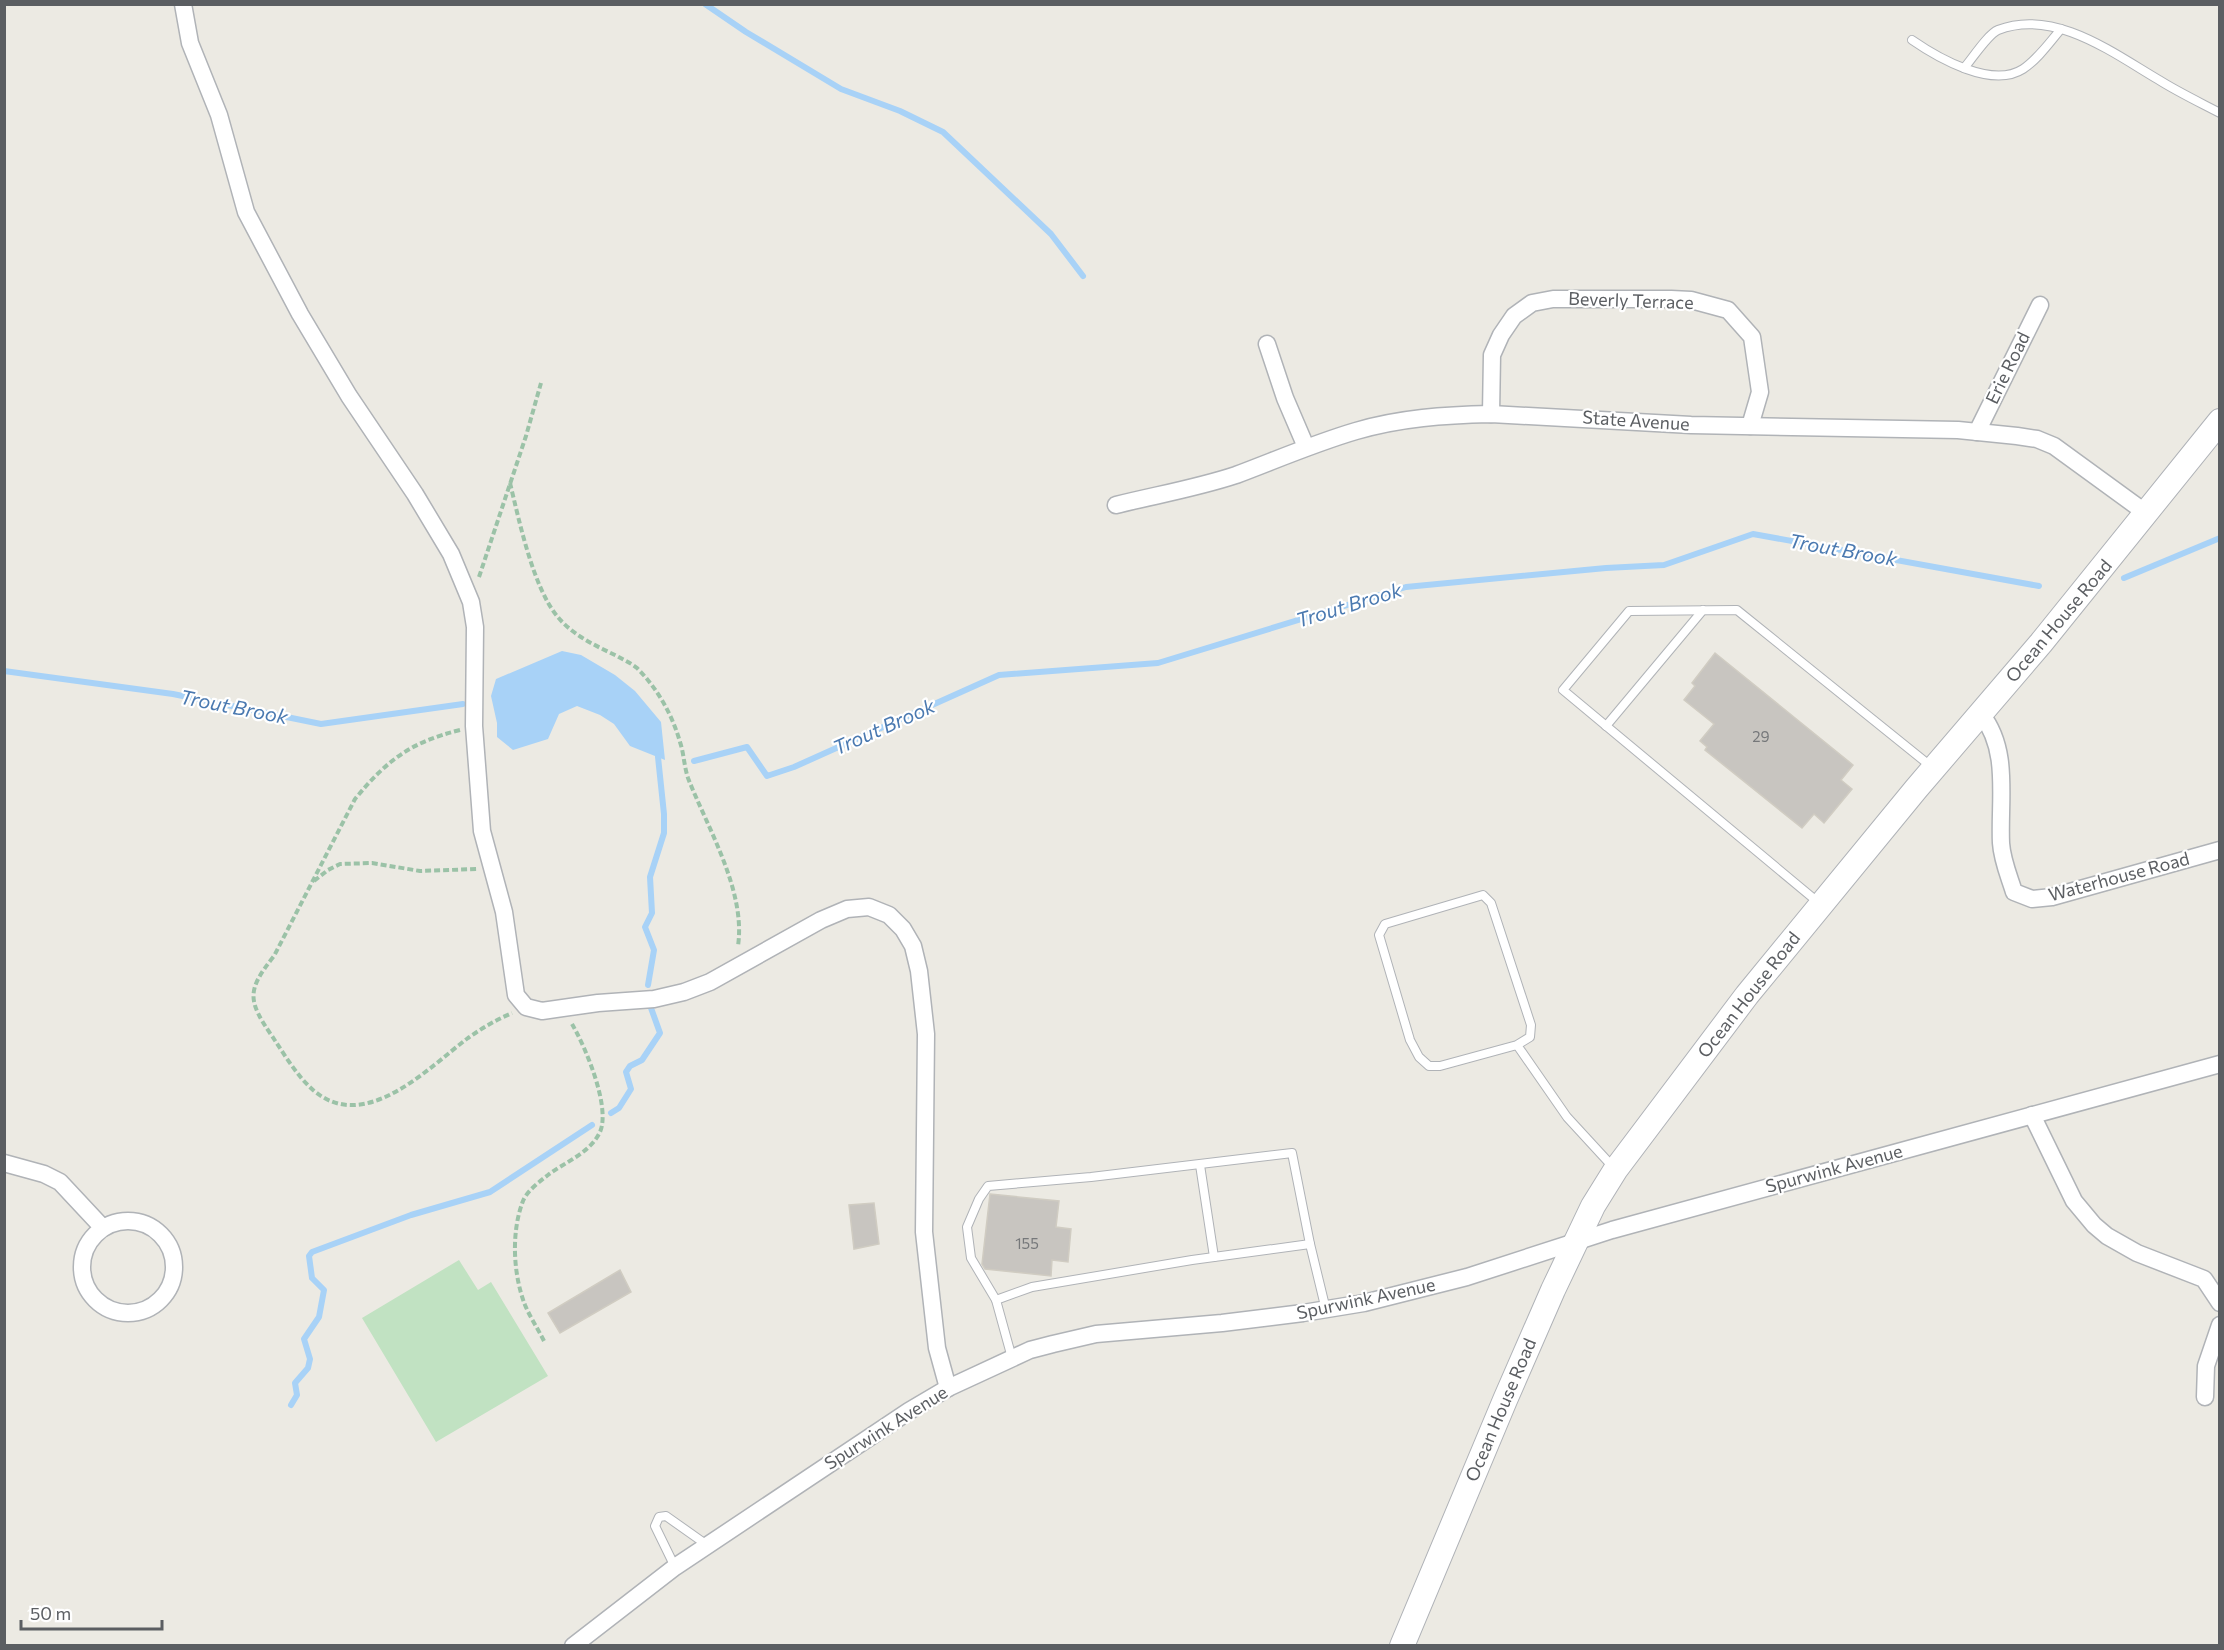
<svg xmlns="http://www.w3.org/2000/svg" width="2224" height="1650" viewBox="0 0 2224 1650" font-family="Commissioner,sans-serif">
<rect width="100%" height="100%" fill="#eceae3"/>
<!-- green -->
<polygon fill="#c1e2c2" points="459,1260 478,1290 491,1282 548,1376 436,1442 362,1318"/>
<!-- water -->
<polygon fill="#a8d2f7" points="562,651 581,655 615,675 635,691 661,722 665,760 630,746 614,724 600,715 577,706 559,714 548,739 513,750 497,737 497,723 491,696 496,679"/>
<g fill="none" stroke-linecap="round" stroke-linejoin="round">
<!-- stream -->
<g stroke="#a8d2f7" stroke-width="6">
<polyline points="705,4 746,32 841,89 900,111 943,132 1051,234 1083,276"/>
<polyline points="2124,578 2220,538"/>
<polyline points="4,671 173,694 321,724 463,704"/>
<polyline points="694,761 747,747 767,776 794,767 999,675 1158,663 1406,587 1606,568 1664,565 1753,534 2039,586"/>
<polyline points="648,985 654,950 645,927 652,913 650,877 664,833 664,814 658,757"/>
<polyline points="611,1113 619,1108 631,1089 626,1072 630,1066 642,1060 660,1033 651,1008"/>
<polyline points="291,1405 297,1395 295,1383 308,1368 310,1359 304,1339 319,1317 324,1290 312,1278 309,1256 312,1252 411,1215 490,1192 592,1125"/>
</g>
</g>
<!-- building -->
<g fill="#c8c5c0" stroke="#d0ccc2" stroke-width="1.5">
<polygon points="1715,653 1853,765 1841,780 1852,789 1824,823 1814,814 1802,828 1705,750 1707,747 1700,741 1714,724 1684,700 1695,686 1692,683"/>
<polygon points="990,1194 1059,1201 1056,1227 1071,1229 1068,1262 1052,1260 1051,1276 985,1269 982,1264"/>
<polygon points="874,1203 879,1244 854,1249 849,1205"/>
<polygon points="620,1270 631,1292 560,1333 548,1313"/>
</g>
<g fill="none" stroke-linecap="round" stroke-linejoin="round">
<defs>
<g id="service">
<path d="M1912 40C1938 58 1992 89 2023 69 2038 59 2049 43 2061 29"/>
<path d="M1964 68C1972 59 1988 34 1998 30 2054 8 2113 53 2159 80 2178 92 2199 102 2220 113"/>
<polyline points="1606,726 1703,610"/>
<polyline points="1819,903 1563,690 1629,611 1737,610 1933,768"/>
<polyline points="1517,1045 1440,1066 1429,1066 1419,1057 1410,1040 1379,935 1385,924 1483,895 1491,903 1531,1025 1530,1037 1517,1045 1567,1117 1613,1167"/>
<polyline points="1200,1165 1214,1257"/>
<polyline points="996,1300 1032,1287 1192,1260 1310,1244"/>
<polyline points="1012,1358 996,1300 971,1258 967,1227 979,1199 988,1186 1091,1177 1292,1153 1310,1244 1326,1310"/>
<polyline points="675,1567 655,1526 659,1517 666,1516 707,1545"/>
</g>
<g id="minor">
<polyline points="183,4 190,43 219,115 246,212 300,314 349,396 415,494 451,554 471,602 475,627 474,726 482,831 504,912 516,995 526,1007 542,1011 598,1003 654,999 684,992 710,982 821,920 847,909 869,907 889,915 903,929 913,946 919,971 926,1034 924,1232 937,1348 948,1388"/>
<polyline points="1267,344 1285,398 1306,447"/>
<polyline points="1491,414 1492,355 1501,335 1514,316 1532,303 1553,299 1671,299 1691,300 1728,310 1752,337 1760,392 1750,426"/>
<polyline points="1977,432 2040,305"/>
<path d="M1116 505C1156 495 1197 488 1236 475 1276 460 1315 443 1356 431 1400 418 1445 415 1491 414L1691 425 1958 430 2017 436 2037 439 2054 446 2146 513"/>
<path d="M1981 714C2010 750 1999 799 2001 843 2002 860 2009 876 2014 892L2032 899 2052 897 2220 850"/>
<polyline points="2032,1115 2074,1201 2094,1225 2107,1236 2137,1253 2204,1279 2220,1303"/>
<polyline points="4,1163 44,1174 60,1182 103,1228"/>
<circle cx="128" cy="1267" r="46"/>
<polyline points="2205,1397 2206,1366 2220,1325"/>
<polyline points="573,1646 675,1567 909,1411 948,1388 1030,1350 1053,1344 1096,1334 1222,1323 1303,1313 1364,1303 1467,1277 1612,1230 2220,1064"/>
</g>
<polyline id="secondary" points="1402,1646 1505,1400 1553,1290 1593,1206 1616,1169 1747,995 1916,789 2041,643 2220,421"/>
</defs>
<!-- service casing -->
<use href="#service" stroke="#b0b3b7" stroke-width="10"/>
<!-- minor casing -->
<use href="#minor" stroke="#b0b3b7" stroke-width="19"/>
<!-- secondary casing -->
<use href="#secondary" stroke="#afb2b7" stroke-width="26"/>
<!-- path -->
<g stroke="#9bc2a7" stroke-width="4" stroke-dasharray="6 3" stroke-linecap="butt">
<path d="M510 483C519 520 533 587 557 616 572 635 596 646 617 656 624 660 631 663 637 668 657 688 672 714 680 742 684 754 684 766 688 778 708 829 746 891 738 946"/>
<polyline points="479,577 526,436 541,383"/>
<path d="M460 730C411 742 387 760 355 799L274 956C247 990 247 1000 272 1036 284 1054 297 1076 313 1090 365 1135 428 1068 468 1038 482 1028 496 1020 512 1013"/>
<polyline points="314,881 328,870 340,864 372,863 420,871 477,869"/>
<path d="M544 1341C538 1329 530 1317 525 1305 513 1274 511 1232 523 1201 527 1191 539 1182 548 1175 565 1162 590 1153 600 1132 611 1107 585 1046 572 1024"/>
</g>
<!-- service -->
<use href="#service" stroke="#fff" stroke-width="8"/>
<!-- minor -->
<use href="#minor" stroke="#fff" stroke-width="16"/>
<!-- secondary -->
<use href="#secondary" stroke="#fff" stroke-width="24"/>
</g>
<g text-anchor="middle" stroke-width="4.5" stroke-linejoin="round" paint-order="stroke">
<!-- number labels -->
<g font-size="15" fill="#76787a">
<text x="1761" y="742">29</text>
<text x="1027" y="1249">155</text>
</g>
<!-- street labels -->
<g font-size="18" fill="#5b5e62" stroke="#fff">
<text transform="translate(1631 301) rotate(2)" y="6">Beverly Terrace</text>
<text transform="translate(2008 368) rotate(-64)" y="6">Erie Road</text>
<text transform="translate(1636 421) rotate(4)" y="6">State Avenue</text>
<text transform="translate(2059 621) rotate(-50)" y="6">Ocean House Road</text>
<text transform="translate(2119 877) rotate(-15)" y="6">Waterhouse Road</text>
<text transform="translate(1749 995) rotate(-52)" y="6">Ocean House Road</text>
<text transform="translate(1834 1169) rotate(-15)" y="6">Spurwink Avenue</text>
<text transform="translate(1366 1299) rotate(-12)" y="6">Spurwink Avenue</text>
<text transform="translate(1501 1410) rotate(-67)" y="6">Ocean House Road</text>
<text transform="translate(886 1428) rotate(-32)" y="6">Spurwink Avenue</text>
</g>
<!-- water labels -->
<g font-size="20" font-style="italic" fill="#4a79b0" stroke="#fff">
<text transform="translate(1843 550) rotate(10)" y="7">Trout Brook</text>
<text transform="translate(1349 605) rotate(-17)" y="7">Trout Brook</text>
<text transform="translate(234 707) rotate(11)" y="7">Trout Brook</text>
<text transform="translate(884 727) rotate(-24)" y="7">Trout Brook</text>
</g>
</g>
<!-- border -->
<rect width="2224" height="1650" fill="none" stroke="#5b5e62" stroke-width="12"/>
<!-- scale -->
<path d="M21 1620v9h141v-9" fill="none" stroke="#5b5e62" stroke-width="3"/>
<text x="30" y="1620" font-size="18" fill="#5b5e62" stroke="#ffffff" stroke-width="4.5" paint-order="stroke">50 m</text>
</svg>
